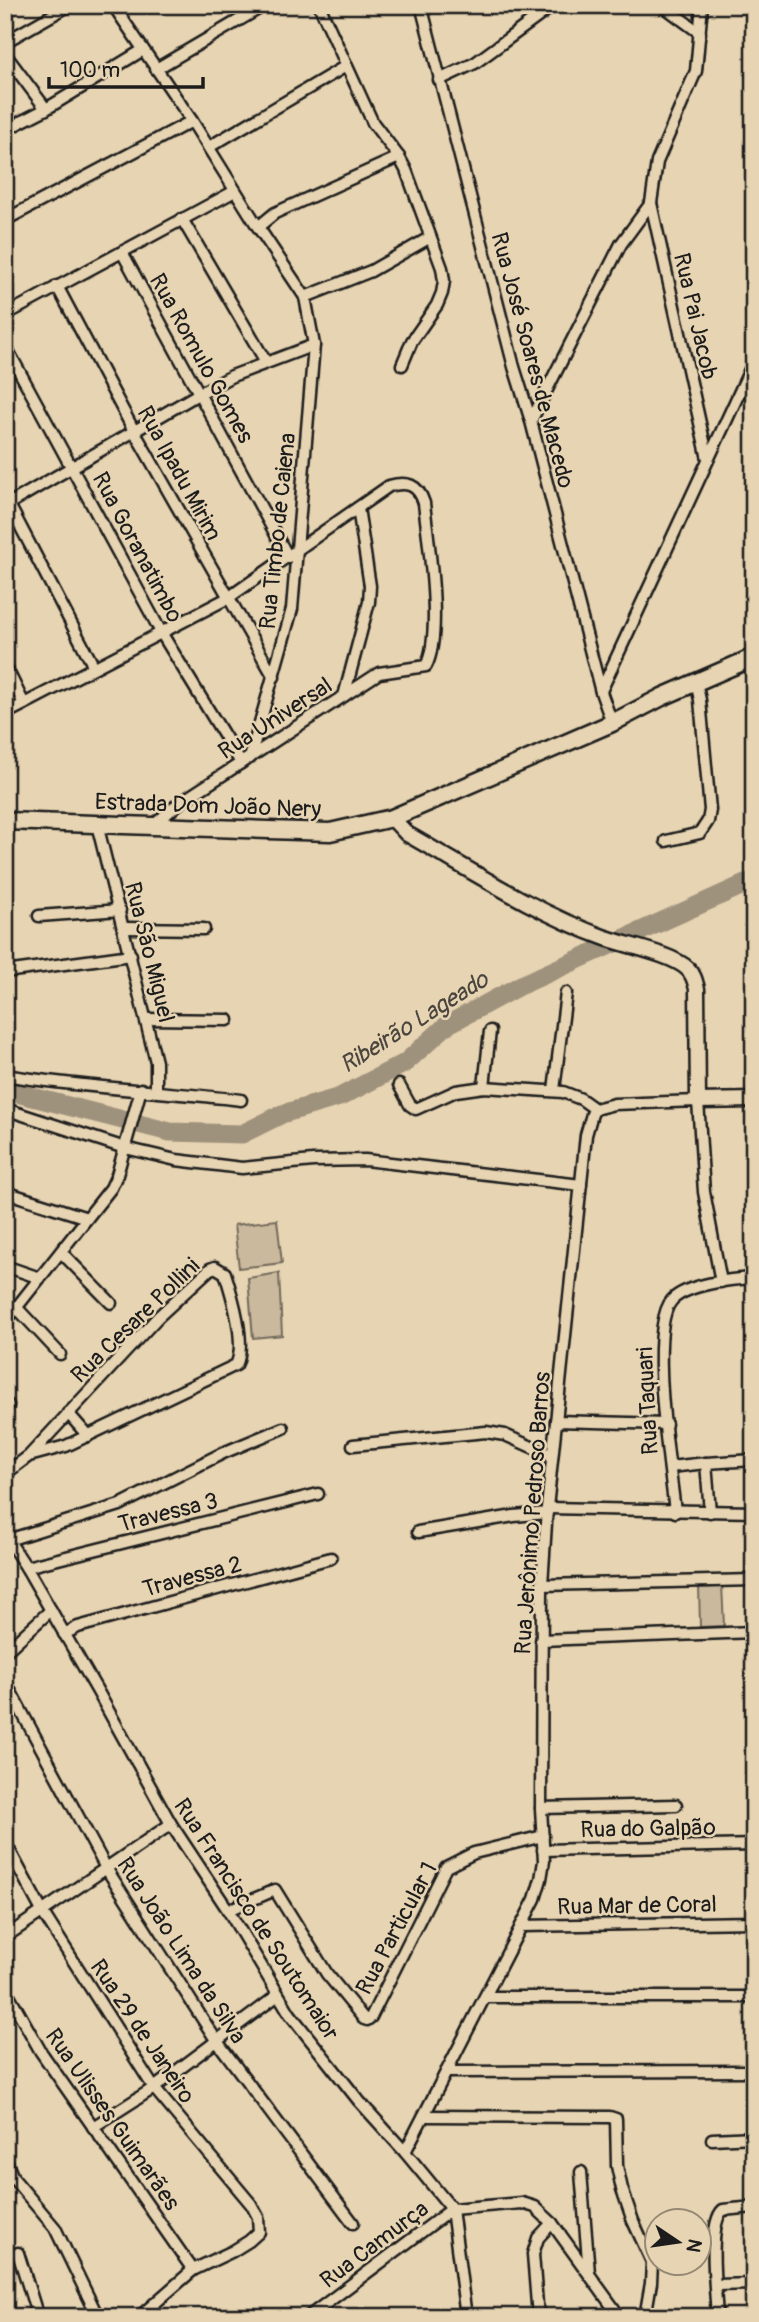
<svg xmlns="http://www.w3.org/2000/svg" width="759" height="2322" viewBox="0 0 759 2322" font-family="Pangolin,sans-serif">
<rect width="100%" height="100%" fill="#e7d4b2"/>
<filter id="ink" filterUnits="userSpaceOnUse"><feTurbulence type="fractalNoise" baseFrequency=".0143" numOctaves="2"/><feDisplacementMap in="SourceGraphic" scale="14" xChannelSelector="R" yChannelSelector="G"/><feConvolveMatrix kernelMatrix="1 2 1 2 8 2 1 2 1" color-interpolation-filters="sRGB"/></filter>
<g filter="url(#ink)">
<!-- green -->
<g fill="#cab99d" stroke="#736a5c" stroke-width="2">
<polygon points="277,1220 282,1263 239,1268 234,1225"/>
<polygon points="279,1273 282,1335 253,1338 248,1278"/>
<polygon points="699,1585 722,1585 724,1626 700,1627"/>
</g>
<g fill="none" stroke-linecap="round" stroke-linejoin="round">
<!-- river -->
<polyline stroke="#9f927d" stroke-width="19" points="5,1090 170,1132 242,1134 282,1114 340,1097 405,1063 447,1025 519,986 754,880"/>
<defs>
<g id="street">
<polyline points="113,5 192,121 258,227 305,297 314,345 292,609 250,758"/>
<polyline points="319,5 373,123 399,157 406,170 442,268 444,281 442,293 437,305 412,341 402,365"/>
<polyline points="421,5 514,367 531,421 601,692 612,723"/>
<polyline points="662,5 700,33"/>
<polyline points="702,5 696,71 657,162 651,203 708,459"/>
<polyline points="5,42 70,5"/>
<polyline points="5,54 46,109"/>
<polyline points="156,69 265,5"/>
<polyline points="439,80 475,63 554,5"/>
<polyline points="5,130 46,109 143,50"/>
<polyline points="209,147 346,66"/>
<polyline points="182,219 266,362"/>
<polyline points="5,220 192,121"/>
<polyline points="258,227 275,213 399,157"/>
<polyline points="122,252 288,557"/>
<polyline points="57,286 134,431 274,677"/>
<polyline points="305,297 371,271 429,238"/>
<polyline points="5,315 235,191"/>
<polyline points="5,345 162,634 241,763"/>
<polyline points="531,421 621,244 651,203"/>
<polyline points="5,497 94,667"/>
<polyline points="5,506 200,393 232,376 314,345"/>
<polyline points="5,665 24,704"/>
<polyline points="601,691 754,361"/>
<polyline points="344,696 369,602 370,586 358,508"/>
<path d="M5 714 228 598 389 486C407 481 418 484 424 503 428 541 443 634 426 666L379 673 178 804 154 825"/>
<polyline points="97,824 156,1062 156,1090"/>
<polyline points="666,841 700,833 708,821 710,810 700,700 696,682"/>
<polyline points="39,916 120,910"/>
<polyline points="125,928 204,929"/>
<polyline points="5,972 131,955"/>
<polyline points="146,1019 228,1020"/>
<path d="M5 1075C83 1088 162 1091 241 1100"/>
<polyline points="399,1085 410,1105 416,1109 456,1091 484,1087 563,1092 581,1099 595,1109"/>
<polyline points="484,1087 490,1031"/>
<polyline points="554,1090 566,993"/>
<polyline points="5,1109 125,1148 176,1160 242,1168 313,1161 365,1160 581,1185"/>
<polyline points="595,1109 614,1104 698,1101 704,1192 721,1282"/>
<polyline points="5,1192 87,1218"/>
<polyline points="61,1252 111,1303"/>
<polyline points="5,1266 40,1278"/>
<polyline points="17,1308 60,1354"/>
<polyline points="5,1322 111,1188 117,1175 141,1089"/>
<polyline points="5,1402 8,1405"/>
<polyline points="68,1413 88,1436"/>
<polyline points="556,1421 666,1424"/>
<polyline points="353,1445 486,1432 505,1435 552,1456"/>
<polyline points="670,1467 706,1463"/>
<path d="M5 1474 29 1456 158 1317 210 1269 215 1267 225 1273C232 1295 247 1344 236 1365L66 1446 29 1456"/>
<polyline points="547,1508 754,1512"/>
<path d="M675 1512C671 1472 647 1327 672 1300 687 1284 733 1279 754 1278"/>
<polyline points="710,1512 706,1463 754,1460"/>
<polyline points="418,1532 514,1516 547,1513"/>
<polyline points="5,1535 26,1567 98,1692 171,1824 228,1910 290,2014 359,2101 405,2152 452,2209 466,2317"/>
<polyline points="8,1540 120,1505 223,1453 283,1428"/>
<polyline points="26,1567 318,1494"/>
<polyline points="542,1585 754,1580"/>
<polyline points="64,1634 78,1627 331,1558"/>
<polyline points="541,1640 754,1632"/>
<polyline points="5,1652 51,1610"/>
<polyline points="5,1681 106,1868 216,2040 353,2223"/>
<polyline points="541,1808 676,1805"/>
<polyline points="5,1842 43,1913 154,2088 251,2204 258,2217 259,2232 249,2241 233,2251 193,2270 139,2317"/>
<polyline points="543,1850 754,1845"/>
<polyline points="228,1910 275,1890 327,1974 364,2019 367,2020 371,2017 446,1867 474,1853 543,1836"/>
<polyline points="521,1926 754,1922"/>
<polyline points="5,1937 171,1824"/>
<polyline points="5,1988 41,2052 193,2270"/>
<polyline points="485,1997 754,1997"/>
<polyline points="446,2072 754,2071"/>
<polyline points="424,2116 610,2117 616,2119 617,2166 622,2189 633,2221 652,2262 651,2283 645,2317"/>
<polyline points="93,2127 154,2088 278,1995"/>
<polyline points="712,2139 754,2137"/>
<polyline points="405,2152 535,1899 541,1879 544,1861 541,1808 542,1585 547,1508 586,1135 592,1114 595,1109"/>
<polyline points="5,2158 13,2178 55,2228 98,2317"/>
<polyline points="581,2172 589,2273"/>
<polyline points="18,2253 38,2317"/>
<polyline points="716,2285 754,2284"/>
<polyline points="308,2317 452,2209 522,2203 535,2207 552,2223 620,2317"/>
<polyline points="538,2317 533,2254 538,2238 552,2223"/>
<path d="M717 2317C716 2293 707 2224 723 2210L754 2207"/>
</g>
<path id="secondary" d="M392 818 407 834C471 870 534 912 603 937 624 945 673 954 688 969 694 975 695 981 697 989L698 1101 754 1100"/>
<polyline id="primary" points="5,821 330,832 392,818 612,723 662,697 754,657"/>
</defs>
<!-- street casing -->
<use href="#street" stroke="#1c1c1c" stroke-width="15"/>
<!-- secondary casing -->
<use href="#secondary" stroke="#1c1c1c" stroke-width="19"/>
<!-- primary casing -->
<use href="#primary" stroke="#1c1c1c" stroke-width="21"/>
<!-- street -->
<use href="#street" stroke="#e7d4b2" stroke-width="10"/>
<!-- secondary -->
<use href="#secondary" stroke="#e7d4b2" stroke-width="14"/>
<!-- primary -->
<use href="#primary" stroke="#e7d4b2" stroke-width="16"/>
</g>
</g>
<g text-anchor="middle" stroke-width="5" stroke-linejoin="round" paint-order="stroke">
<!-- street labels -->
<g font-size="23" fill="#1c1c1c" stroke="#e7d4b2">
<text transform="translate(696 316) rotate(77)" y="8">Rua Pai Jacob</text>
<text transform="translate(202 358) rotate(61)" y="8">Rua Romulo Gomes</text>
<text transform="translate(533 360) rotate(75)" y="8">Rua José Soares de Macedo</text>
<text transform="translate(180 473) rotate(61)" y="8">Rua Ipadu Mirim</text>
<text transform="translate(277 531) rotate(-84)" y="8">Rua Timbo de Caiena</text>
<text transform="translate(138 547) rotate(62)" y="8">Rua Goranatimbo</text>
<text transform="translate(275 718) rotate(-33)" y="8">Rua Universal</text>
<text transform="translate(208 805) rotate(2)" y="8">Estrada Dom João Nery</text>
<text transform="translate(150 952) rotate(76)" y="8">Rua São Miguel</text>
<text transform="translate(135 1320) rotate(-44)" y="8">Rua Cesare Pollini</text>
<text transform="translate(647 1401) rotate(-93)" y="8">Rua Taquari</text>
<text transform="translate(168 1512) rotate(-14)" y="8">Travessa 3</text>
<text transform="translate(532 1513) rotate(-86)" y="8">Rua Jerônimo Pedroso Barros</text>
<text transform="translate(192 1576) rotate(-15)" y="8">Travessa 2</text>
<text transform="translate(648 1828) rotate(-1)" y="8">Rua do Galpão</text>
<text transform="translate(637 1905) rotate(-1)" y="8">Rua Mar de Coral</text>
<text transform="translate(257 1919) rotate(57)" y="8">Rua Francisco de Soutomaior</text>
<text transform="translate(396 1928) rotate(-62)" y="8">Rua Particular 1</text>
<text transform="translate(182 1950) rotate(57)" y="8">Rua João Lima da Silva</text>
<text transform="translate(143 2031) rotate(56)" y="8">Rua 29 de Janeiro</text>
<text transform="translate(113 2119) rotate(55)" y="8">Rua Ulisses Guimarães</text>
<text transform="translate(374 2244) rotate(-37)" y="8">Rua Camurça</text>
</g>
<!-- water labels -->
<g font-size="24" font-style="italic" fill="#4a453e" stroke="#e7d4b2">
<text transform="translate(414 1022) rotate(-32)" y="8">Ribeirão Lageado</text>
</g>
</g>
<!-- margin -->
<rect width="759" height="2322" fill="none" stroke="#e7d4b2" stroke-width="28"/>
<rect x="14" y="14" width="731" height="2294" fill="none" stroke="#1c1c1c" stroke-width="2.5" filter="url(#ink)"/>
<!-- north arrow -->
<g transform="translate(678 2242) rotate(103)"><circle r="33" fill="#e7d4b2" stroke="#968a76" stroke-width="2"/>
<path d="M0-5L12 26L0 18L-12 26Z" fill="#1c1c1c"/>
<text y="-10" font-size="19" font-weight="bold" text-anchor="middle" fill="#1c1c1c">N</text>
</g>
<!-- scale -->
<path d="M49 77v10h154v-10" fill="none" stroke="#1c1c1c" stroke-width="3.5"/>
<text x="60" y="77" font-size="21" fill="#1c1c1c" stroke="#e7d4b2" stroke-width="5" paint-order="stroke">100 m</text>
</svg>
